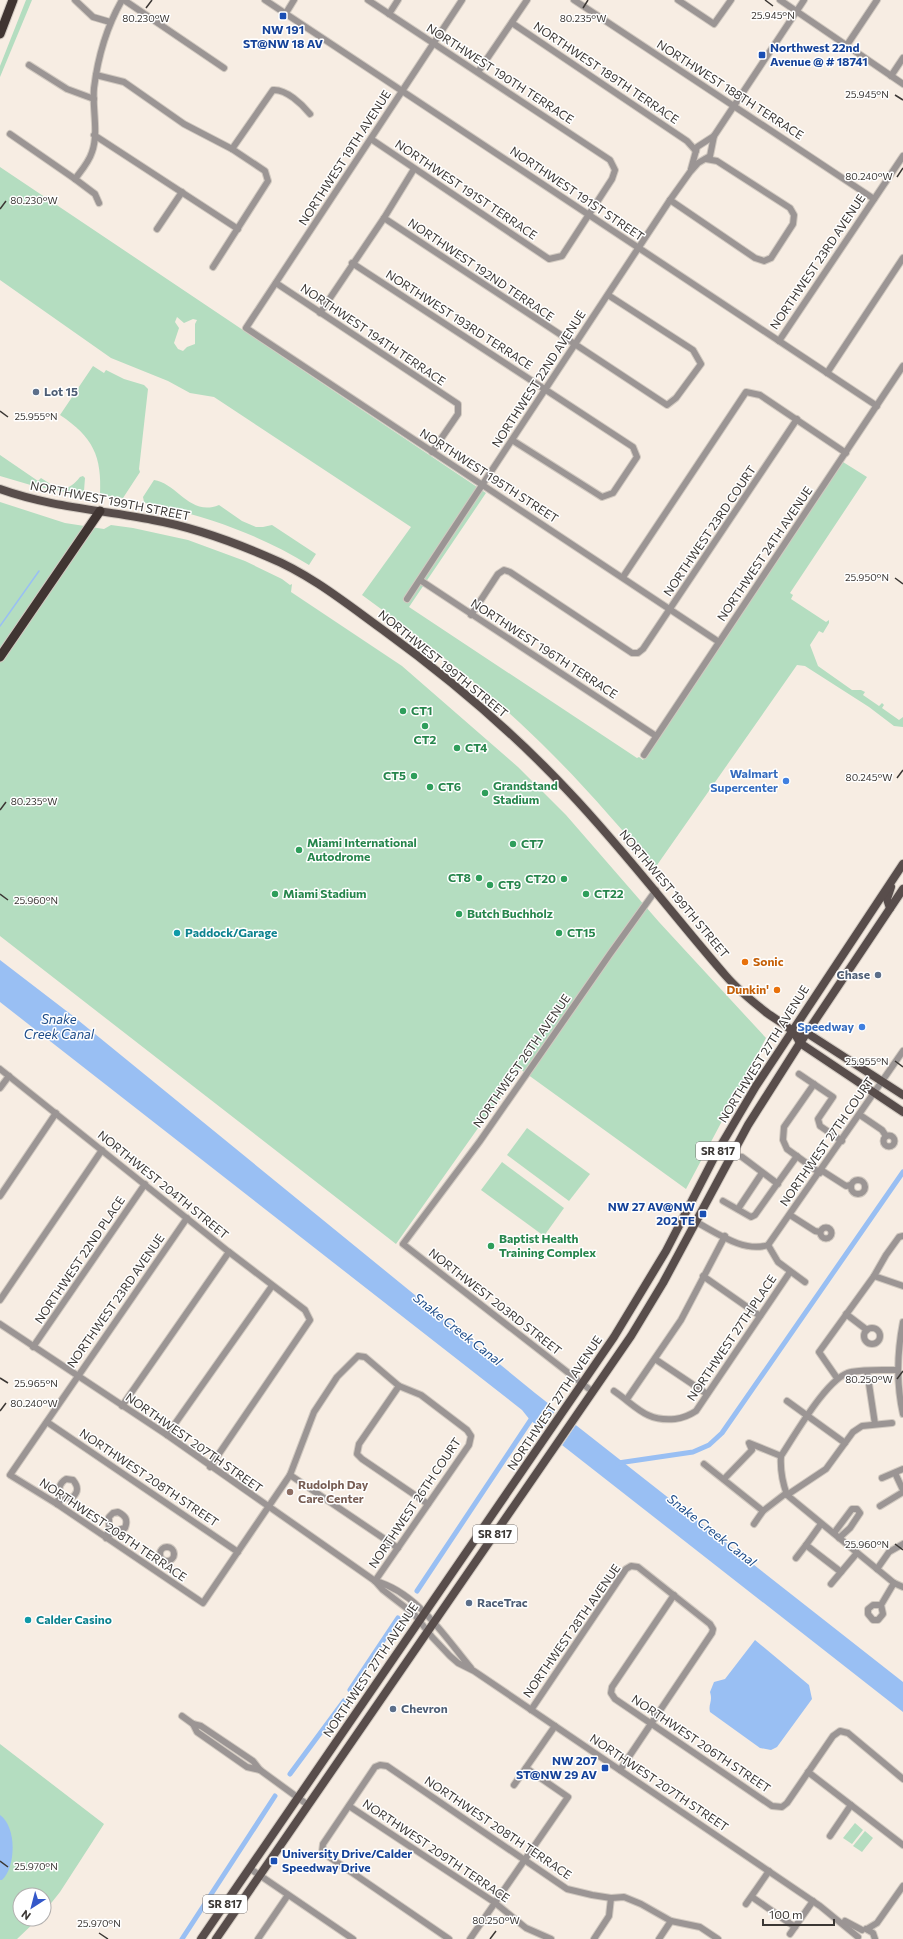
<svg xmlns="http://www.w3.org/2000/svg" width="903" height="1939" viewBox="0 0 903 1939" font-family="Commissioner,sans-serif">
<rect width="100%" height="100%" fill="#f7ede3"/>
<!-- green -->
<g fill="#b4ddc0" fill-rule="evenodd">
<polygon points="26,0 32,0 0,77 0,66"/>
<path d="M0 167 486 493 409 607 637 758 639 757 643 760 843 462 867 477 790 593 793 595 791 599 826 622 829 620V623L823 633 819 631 810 645 818 666 852 690H861L865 692 863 695 879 706 882 703 884 705 882 708 899 720 903 717V727L894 726 869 707 805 666 797 665 655 868C622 830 589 791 553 755 495 696 429 644 362 595L411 527 214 397 190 393 168 381 111 358 0 280ZM177 317 184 323 193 319 197 320 195 324V344L187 347 183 351 178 349 174 343 179 328 175 322Z"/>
<path d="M93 366 104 373 106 370 124 379 144 385 148 389 139 469 140 472 123 498 100 495C102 456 93 437 60 415Z"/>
<path d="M0 455 38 481 41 478C57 489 67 494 80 477L83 476 85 478 84 491 81 495 34 486 0 476Z"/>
<path d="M154 480C177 483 190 517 219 505L242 521 256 527H263L272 525 316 554 309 565C261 535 204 515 148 504L144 502 143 497Z"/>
<polygon points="0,502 65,523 104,529 111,525 133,528 188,540 245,561 282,579 290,585 292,584 291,592 402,666 518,767 566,815 659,922 766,1038 686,1189 520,1069 396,1244 0,936"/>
<polygon points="527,1128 590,1174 569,1201 507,1155"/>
<polygon points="502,1162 564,1208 544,1236 481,1190"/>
<polygon points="0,1744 104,1824 60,1892 44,1912 44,1895 20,1895 20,1919 38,1919 17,1939 0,1939"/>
<polygon points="855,1823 863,1830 852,1844 843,1838"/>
<polygon points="865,1831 873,1838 862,1852 853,1846"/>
</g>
<!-- water -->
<g fill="#99bff3">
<polygon points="0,960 73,1016 535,1393 903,1682 903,1712 530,1420 522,1410 0,1002"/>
<path d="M755 1640 809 1685 812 1699 777 1747 771 1750 760 1748 710 1712C708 1704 713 1702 710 1692L714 1682 725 1679Z"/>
<path d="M0 1815C17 1827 16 1867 2 1880H0Z"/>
</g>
<!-- pier -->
<polygon fill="#f7ede3" points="557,1408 577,1423 561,1447 541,1431"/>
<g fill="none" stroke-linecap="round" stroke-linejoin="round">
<!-- stream -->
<polyline stroke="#99bff3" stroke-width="1.5" points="0,626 39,571"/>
<!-- canal -->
<g stroke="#99bff3" stroke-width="5">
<polyline points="618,1463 693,1452 709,1445 722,1433 903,1172"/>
<polyline points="417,1591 534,1415"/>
<polyline points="350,1690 398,1618"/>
<polyline points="290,1774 344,1701"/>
<polyline points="182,1939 275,1796"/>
</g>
<defs>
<g id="minor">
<polyline points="75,0 93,17 110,22"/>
<polyline points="124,0 224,68"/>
<polyline points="265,0 877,406"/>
<polyline points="368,0 610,160 615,170 612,179 562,256 549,259 371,139"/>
<polyline points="462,0 246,328 719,642"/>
<polyline points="574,0 874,199"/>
<polyline points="678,0 714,24 731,0"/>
<polyline points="780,0 903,84"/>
<polyline points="286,13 294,0"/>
<polyline points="389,14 398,0"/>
<polyline points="512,23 687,141 696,151"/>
<polyline points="847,45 877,0"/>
<polyline points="29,65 67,89 94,99"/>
<polyline points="478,72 527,0"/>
<polyline points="96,75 124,82 184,124 232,149 265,171 268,181 213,267"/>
<polyline points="891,76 903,58"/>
<polyline points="10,134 75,179 95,194 99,203"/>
<polyline points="94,135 238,229"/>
<path d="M232 149 273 90C286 89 302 104 310 114"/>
<polyline points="691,169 697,147 714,136 804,0"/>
<path d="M75 179C81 171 89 162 92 152 99 132 92 109 94 88 98 56 106 28 122 0"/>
<polyline points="670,200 755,258 764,261 771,258 793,224 794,215 790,208 717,161 706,159"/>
<polyline points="384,218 667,405 676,398 701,364 693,350 608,295"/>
<polyline points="157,229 182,192"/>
<polyline points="352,263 633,447 637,457 613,493 602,497 512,440"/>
<polyline points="276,283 458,404 458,414 432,452"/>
<polyline points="320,313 384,218 414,169"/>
<polyline points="779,341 903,156"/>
<polyline points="827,373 903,258"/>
<polyline points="623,577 746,392 760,395 846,453"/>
<polyline points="420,580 656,736"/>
<polyline points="407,599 670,200 690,172 698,163 710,156 714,136"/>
<polyline points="471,615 498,574 504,570 510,572 632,653 638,653 643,649 797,419"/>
<polyline points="644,755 903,366"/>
<polyline points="0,1069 229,1252 305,1310 310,1320 210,1467"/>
<polyline points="799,1074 833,1097 818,1119 820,1126 842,1141"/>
<polyline points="814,1084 784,1127 783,1140 787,1149 820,1173"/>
<polyline points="0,1088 9,1076"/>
<polyline points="860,1115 882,1130 886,1136"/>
<circle cx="889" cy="1141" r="5.5"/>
<polyline points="742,1157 778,1184"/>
<polyline points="821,1170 846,1186 851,1185"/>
<circle cx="858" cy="1187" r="7"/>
<polyline points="0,1196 56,1113"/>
<polyline points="723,1201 751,1217 755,1215 797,1156"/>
<polyline points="738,1209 762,1173"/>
<polyline points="790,1215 815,1231 820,1232"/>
<polyline points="187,1218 10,1475 57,1504 203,1603 290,1475 314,1412 337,1377 358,1356 365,1357 399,1386 421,1395 467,1430 471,1436 469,1445 375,1581"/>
<path d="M696 1222C717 1233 744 1253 768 1245L903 1051"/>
<circle cx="826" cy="1233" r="5.5"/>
<polyline points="768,1245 778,1262 805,1282"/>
<polyline points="703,1276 760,1316"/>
<polyline points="874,1276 903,1286"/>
<polyline points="0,1300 102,1150"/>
<polyline points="846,1314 867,1330"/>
<path d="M903 1322C897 1353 896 1383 903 1414"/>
<polyline points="0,1324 167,1435 375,1581 383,1590 414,1614 432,1637 450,1656 458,1663 474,1671 820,1906 858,1937"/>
<circle cx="872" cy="1336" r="8"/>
<polyline points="33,1347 145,1184"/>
<polyline points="655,1359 707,1394"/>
<path d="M898 1370C883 1370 866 1369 851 1372 828 1376 795 1435 781 1456 780 1470 782 1481 787 1495L894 1583 903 1587"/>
<polyline points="867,1371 875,1424"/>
<polyline points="837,1378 819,1352 874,1276 886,1255 899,1237 903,1236"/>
<polyline points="399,1386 359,1444 357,1454 362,1459 428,1504"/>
<path d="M614 1391C636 1406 646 1422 675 1419 683 1418 690 1415 696 1411L790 1272"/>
<polyline points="593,1392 403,1244 480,1141 610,954 656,890"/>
<polyline points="627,1399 681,1320 725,1236"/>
<polyline points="787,1401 845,1443"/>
<polyline points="122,1406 229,1252"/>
<polyline points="47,1422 238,1552"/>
<polyline points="167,1435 272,1286"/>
<polyline points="704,1464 763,1511"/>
<polyline points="895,1473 903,1490"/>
<polyline points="290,1475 398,1548"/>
<polyline points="882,1478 903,1469"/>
<path d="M66 1479 73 1480C78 1486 79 1491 73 1497L64 1498 57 1504C62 1493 55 1486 66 1479Z"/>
<polyline points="724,1479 752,1450 749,1443 781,1456"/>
<polyline points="880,1506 903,1492"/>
<path d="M118 1512C126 1516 128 1520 125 1528L114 1531 106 1538 109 1528V1517L113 1513Z"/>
<polyline points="754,1524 763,1511 785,1494 787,1495 826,1469 853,1432 862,1426 892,1423"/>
<polyline points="821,1524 806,1545 841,1572"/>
<polyline points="834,1533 852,1509 857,1509 860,1513 850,1528 839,1538"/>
<circle cx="167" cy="1554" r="7"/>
<polyline points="796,1558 806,1545"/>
<polyline points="877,1569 889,1552 903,1544"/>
<path d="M375 1581C417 1592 445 1637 471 1668"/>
<polyline points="831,1584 857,1553"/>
<polyline points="674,1595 612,1687 611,1693 615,1699 772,1806 782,1807 787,1803 833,1736 840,1731 848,1733 903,1779"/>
<polyline points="881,1605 883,1614 878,1620 873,1620 868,1614 868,1609 873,1605 881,1605 894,1583"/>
<polyline points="531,1710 626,1569 631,1566 638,1567 710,1624 713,1629 712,1633 620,1770"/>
<polyline points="182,1716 193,1724 201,1726 253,1761 260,1770 308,1805"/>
<polyline points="193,1724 197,1732 247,1767 260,1770"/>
<polyline points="808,1772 903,1845"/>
<polyline points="514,1785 555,1726"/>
<polyline points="349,1806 494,1902 526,1928 551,1939"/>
<polyline points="830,1836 851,1805"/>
<polyline points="249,1868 353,1939"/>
<polyline points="752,1897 795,1927"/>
<polyline points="746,1904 769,1871"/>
<polyline points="845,1921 862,1930"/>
<polyline points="866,1929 873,1933 875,1939"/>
<polyline points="867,1929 877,1923 903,1886"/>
<polyline points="790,1934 813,1901"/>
<polyline points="258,1939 288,1895"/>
<polyline points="449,1939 322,1852 323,1844 375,1767 380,1765 387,1766 567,1889 592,1895 611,1898 624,1897 641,1904 671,1921 700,1927 718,1939"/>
<polyline points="470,1939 568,1797 526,1768"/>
<polyline points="594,1939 609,1916 611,1898"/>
<polyline points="659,1939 671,1921"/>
</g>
<g id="major">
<path d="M0 489C50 507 102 510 153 520 193 527 231 541 268 557 310 574 347 604 383 630 449 678 513 732 569 792 625 851 673 915 726 976 738 990 753 1002 767 1013 775 1019 785 1024 792 1031 795 1034 798 1039 800 1043L903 1112"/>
<polyline points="890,908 887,899 891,887"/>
<polyline points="792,1030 807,1033 903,1095"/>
<polyline points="201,1939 614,1337 666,1251 717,1152 756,1086 903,864"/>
<polyline points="216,1939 631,1336 663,1283 748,1125 800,1043 903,889"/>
</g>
<g id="highway">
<polyline points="0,34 13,0"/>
<polyline points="0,657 100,511"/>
</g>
</defs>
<!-- minor casing -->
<use href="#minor" stroke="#d1c9c0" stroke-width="8"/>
<!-- major casing -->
<use href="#major" stroke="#d1c9c0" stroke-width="10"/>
<!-- highway casing -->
<use href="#highway" stroke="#d1c9c0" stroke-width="11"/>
<!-- minor -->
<use href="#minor" stroke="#9b9594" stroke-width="6"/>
<!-- major -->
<use href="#major" stroke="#584d4b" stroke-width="8"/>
<!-- highway -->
<use href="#highway" stroke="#403532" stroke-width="9"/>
</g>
<!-- ticks -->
<path fill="none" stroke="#3b3734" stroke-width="1.5" d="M765 0 773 6M146 8 152 0M583 8 588 0M895 95 903 100M897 177 903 168M0 209 6 201M0 411 8 417M895 578 903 584M897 778 903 770M0 810 6 802M0 894 8 900M895 1061 903 1067M0 1378 8 1383M897 1379 903 1371M0 1411 6 1403M895 1544 903 1550M0 1861 8 1867M99 1933 108 1939M490 1939 496 1931"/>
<!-- markers -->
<g fill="#1a4fb4" stroke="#fff" stroke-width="1.5">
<rect x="279" y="12" width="8" height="8" rx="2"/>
<rect x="758" y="51" width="8" height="8" rx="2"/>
<rect x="699" y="1210" width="8" height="8" rx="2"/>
<rect x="601" y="1764" width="8" height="8" rx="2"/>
<rect x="270" y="1857" width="8" height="8" rx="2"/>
</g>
<g fill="#5c6f8a" stroke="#fff" stroke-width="1.5">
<circle cx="36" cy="392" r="4"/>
<circle cx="878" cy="975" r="4"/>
<circle cx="469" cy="1603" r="4"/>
<circle cx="393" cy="1709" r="4"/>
</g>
<g fill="#2e9e5b" stroke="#fff" stroke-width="1.5">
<circle cx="403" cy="711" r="4"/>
<circle cx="425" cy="726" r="4"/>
<circle cx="457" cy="748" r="4"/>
<circle cx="414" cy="776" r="4"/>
<circle cx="430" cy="787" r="4"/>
<circle cx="485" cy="793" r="4"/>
<circle cx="513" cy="844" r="4"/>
<circle cx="299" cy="850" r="4"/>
<circle cx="479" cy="878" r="4"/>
<circle cx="564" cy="879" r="4"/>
<circle cx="490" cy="885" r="4"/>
<circle cx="275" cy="894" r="4"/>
<circle cx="586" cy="894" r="4"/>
<circle cx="459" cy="914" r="4"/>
<circle cx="559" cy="933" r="4"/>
<circle cx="491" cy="1246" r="4"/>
</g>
<g fill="#3f7fe0" stroke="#fff" stroke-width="1.5">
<circle cx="786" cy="781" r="4"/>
<circle cx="862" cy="1027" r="4"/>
</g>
<g fill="#0f9aa8" stroke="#fff" stroke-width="1.5">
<circle cx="177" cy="933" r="4"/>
<circle cx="28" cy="1620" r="4"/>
</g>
<g fill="#e8710a" stroke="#fff" stroke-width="1.5">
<circle cx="745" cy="962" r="4"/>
<circle cx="777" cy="990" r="4"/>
</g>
<circle fill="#8d6e63" stroke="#fff" stroke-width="1.5" cx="290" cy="1492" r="4"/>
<g text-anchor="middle" stroke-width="3" stroke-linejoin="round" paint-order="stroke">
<!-- shield labels -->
<g fill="#fff" stroke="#767371" stroke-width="1">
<rect x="696" y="1142" width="44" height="18" rx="3"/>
<rect x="473" y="1525" width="44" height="18" rx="3"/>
<rect x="203" y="1895" width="44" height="18" rx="3"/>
</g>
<g font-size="11" font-weight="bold" fill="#3b3734">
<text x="718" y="1155">SR 817</text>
<text x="495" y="1538">SR 817</text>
<text x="225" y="1908">SR 817</text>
</g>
<!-- transit labels -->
<g font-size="12" font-weight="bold" fill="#164399" stroke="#fff" text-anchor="start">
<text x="283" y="34" text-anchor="middle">NW 191<tspan x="283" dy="14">ST@NW 18 AV</tspan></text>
<text x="770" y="52">Northwest 22nd<tspan x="770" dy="14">Avenue @ # 18741</tspan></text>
<text x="695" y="1211" text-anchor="end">NW 27 AV@NW<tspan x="695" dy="14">202 TE</tspan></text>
<text x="597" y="1765" text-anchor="end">NW 207<tspan x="597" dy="14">ST@NW 29 AV</tspan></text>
<text x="282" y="1858">University Drive/Calder<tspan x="282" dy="14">Speedway Drive</tspan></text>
</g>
<!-- street labels -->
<g font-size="12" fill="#3b3734" stroke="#fff">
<text transform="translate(606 73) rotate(34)" y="4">NORTHWEST 189TH TERRACE</text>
<text transform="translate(500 74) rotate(33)" y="4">NORTHWEST 190TH TERRACE</text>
<text transform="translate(730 90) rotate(33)" y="4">NORTHWEST 188TH TERRACE</text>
<text transform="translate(345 158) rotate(-57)" y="4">NORTHWEST 19TH AVENUE</text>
<text transform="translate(466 190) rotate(34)" y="4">NORTHWEST 191ST TERRACE</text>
<text transform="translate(577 194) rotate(34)" y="4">NORTHWEST 191ST STREET</text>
<text transform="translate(818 262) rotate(-56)" y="4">NORTHWEST 23RD AVENUE</text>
<text transform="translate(481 270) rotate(34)" y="4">NORTHWEST 192ND TERRACE</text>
<text transform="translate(459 320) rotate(33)" y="4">NORTHWEST 193RD TERRACE</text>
<text transform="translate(373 335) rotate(34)" y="4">NORTHWEST 194TH TERRACE</text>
<text transform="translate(539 379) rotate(-57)" y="4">NORTHWEST 22ND AVENUE</text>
<text transform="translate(489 476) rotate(33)" y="4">NORTHWEST 195TH STREET</text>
<text transform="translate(110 501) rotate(11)" y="4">NORTHWEST 199TH STREET</text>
<text transform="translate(710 531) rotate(-56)" y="4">NORTHWEST 23RD COURT</text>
<text transform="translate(765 554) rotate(-56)" y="4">NORTHWEST 24TH AVENUE</text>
<text transform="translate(544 649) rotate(33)" y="4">NORTHWEST 196TH TERRACE</text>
<text transform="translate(443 664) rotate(39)" y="4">NORTHWEST 199TH STREET</text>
<text transform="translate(674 894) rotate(50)" y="4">NORTHWEST 199TH STREET</text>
<text transform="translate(764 1054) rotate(-58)" y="4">NORTHWEST 27TH AVENUE</text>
<text transform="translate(522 1061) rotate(-55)" y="4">NORTHWEST 26TH AVENUE</text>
<text transform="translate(827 1142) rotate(-55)" y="4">NORTHWEST 27TH COURT</text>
<text transform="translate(163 1185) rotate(39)" y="4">NORTHWEST 204TH STREET</text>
<text transform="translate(80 1260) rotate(-56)" y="4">NORTHWEST 22ND PLACE</text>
<text transform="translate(116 1301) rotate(-55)" y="4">NORTHWEST 23RD AVENUE</text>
<text transform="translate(495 1302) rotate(38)" y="4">NORTHWEST 203RD STREET</text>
<text transform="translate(732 1338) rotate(-56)" y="4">NORTHWEST 27TH PLACE</text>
<text transform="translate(555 1403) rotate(-56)" y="4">NORTHWEST 27TH AVENUE</text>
<text transform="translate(194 1443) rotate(35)" y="4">NORTHWEST 207TH STREET</text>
<text transform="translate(149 1478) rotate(34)" y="4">NORTHWEST 208TH STREET</text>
<text transform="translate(415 1503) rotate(-56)" y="4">NORTHWEST 26TH COURT</text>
<text transform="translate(113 1530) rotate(34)" y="4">NORTHWEST 208TH TERRACE</text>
<text transform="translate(572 1631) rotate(-55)" y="4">NORTHWEST 28TH AVENUE</text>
<text transform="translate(371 1670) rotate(-56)" y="4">NORTHWEST 27TH AVENUE</text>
<text transform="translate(701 1744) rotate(34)" y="4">NORTHWEST 206TH STREET</text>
<text transform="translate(659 1783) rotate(34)" y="4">NORTHWEST 207TH STREET</text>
<text transform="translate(498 1828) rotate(34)" y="4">NORTHWEST 208TH TERRACE</text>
<text transform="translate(436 1851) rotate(34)" y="4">NORTHWEST 209TH TERRACE</text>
</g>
<!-- service labels -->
<g font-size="12" font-weight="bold" fill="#4e5e75" stroke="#fff" text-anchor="start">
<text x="44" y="396">Lot 15</text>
<text x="870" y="979" text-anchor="end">Chase</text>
<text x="477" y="1607">RaceTrac</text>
<text x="401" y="1713">Chevron</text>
</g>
<!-- leisure labels -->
<g font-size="12" font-weight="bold" fill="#27864d" stroke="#fff" text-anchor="start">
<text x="411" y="715">CT1</text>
<text x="425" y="744" text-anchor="middle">CT2</text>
<text x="465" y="752">CT4</text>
<text x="406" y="780" text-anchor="end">CT5</text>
<text x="493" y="790">Grandstand<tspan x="493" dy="14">Stadium</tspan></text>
<text x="438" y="791">CT6</text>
<text x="307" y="847">Miami International<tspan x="307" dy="14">Autodrome</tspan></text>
<text x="521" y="848">CT7</text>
<text x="471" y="882" text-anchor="end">CT8</text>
<text x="556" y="883" text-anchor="end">CT20</text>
<text x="498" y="889">CT9</text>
<text x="283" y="898">Miami Stadium</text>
<text x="594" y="898">CT22</text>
<text x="467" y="918">Butch Buchholz</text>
<text x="567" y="937">CT15</text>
<text x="499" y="1243">Baptist Health<tspan x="499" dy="14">Training Complex</tspan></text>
</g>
<!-- shop labels -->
<g font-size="12" font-weight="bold" fill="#366cbe" stroke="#fff" text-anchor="end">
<text x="778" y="778">Walmart<tspan x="778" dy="14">Supercenter</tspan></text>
<text x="854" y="1031">Speedway</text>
</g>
<!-- culture labels -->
<g font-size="12" font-weight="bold" fill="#0d838f" stroke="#fff" text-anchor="start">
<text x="185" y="937">Paddock/Garage</text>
<text x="36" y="1624">Calder Casino</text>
</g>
<!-- food labels -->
<g font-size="12" font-weight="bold" fill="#c56008" stroke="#fff" text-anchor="start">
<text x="753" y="966">Sonic</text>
<text x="769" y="994" text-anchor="end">Dunkin'</text>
</g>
<!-- education labels -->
<g font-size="12" font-weight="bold" fill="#785e54" stroke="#fff" text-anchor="start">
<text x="298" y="1489">Rudolph Day<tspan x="298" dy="14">Care Center</tspan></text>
</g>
<!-- water labels -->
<g font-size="13" font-style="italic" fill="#1d4c89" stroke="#fff">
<text x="59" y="1024">Snake<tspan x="59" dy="15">Creek Canal</tspan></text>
<text transform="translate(458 1329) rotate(38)" y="5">Snake Creek Canal</text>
<text transform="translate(712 1530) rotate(38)" y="5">Snake Creek Canal</text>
</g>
</g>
<g font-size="10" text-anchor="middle" fill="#3b3734" stroke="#fff" stroke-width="3" stroke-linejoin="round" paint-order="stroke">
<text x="773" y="19">25.945°N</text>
<text x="146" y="22">80.230°W</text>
<text x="583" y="22">80.235°W</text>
<text x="867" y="98">25.945°N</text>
<text x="869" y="180">80.240°W</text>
<text x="34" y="204">80.230°W</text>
<text x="36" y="420">25.955°N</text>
<text x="867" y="581">25.950°N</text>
<text x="869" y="781">80.245°W</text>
<text x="34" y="805">80.235°W</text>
<text x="36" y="904">25.960°N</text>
<text x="867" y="1065">25.955°N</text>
<text x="869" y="1383">80.250°W</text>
<text x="36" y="1387">25.965°N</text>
<text x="34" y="1407">80.240°W</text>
<text x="867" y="1548">25.960°N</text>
<text x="36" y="1870">25.970°N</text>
<text x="496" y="1924">80.250°W</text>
<text x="99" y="1927">25.970°N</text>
</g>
<!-- north arrow -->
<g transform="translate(32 1907) rotate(216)"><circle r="19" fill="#ffffff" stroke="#b1afae"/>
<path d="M0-3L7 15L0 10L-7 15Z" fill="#3458c9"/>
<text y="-6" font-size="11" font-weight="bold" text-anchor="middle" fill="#3b3734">N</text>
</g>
<!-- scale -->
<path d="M763 1919v6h71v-6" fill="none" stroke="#3b3734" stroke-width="2"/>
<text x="769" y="1919" font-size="12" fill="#3b3734" stroke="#ffffff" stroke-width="3" paint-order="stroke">100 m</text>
</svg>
